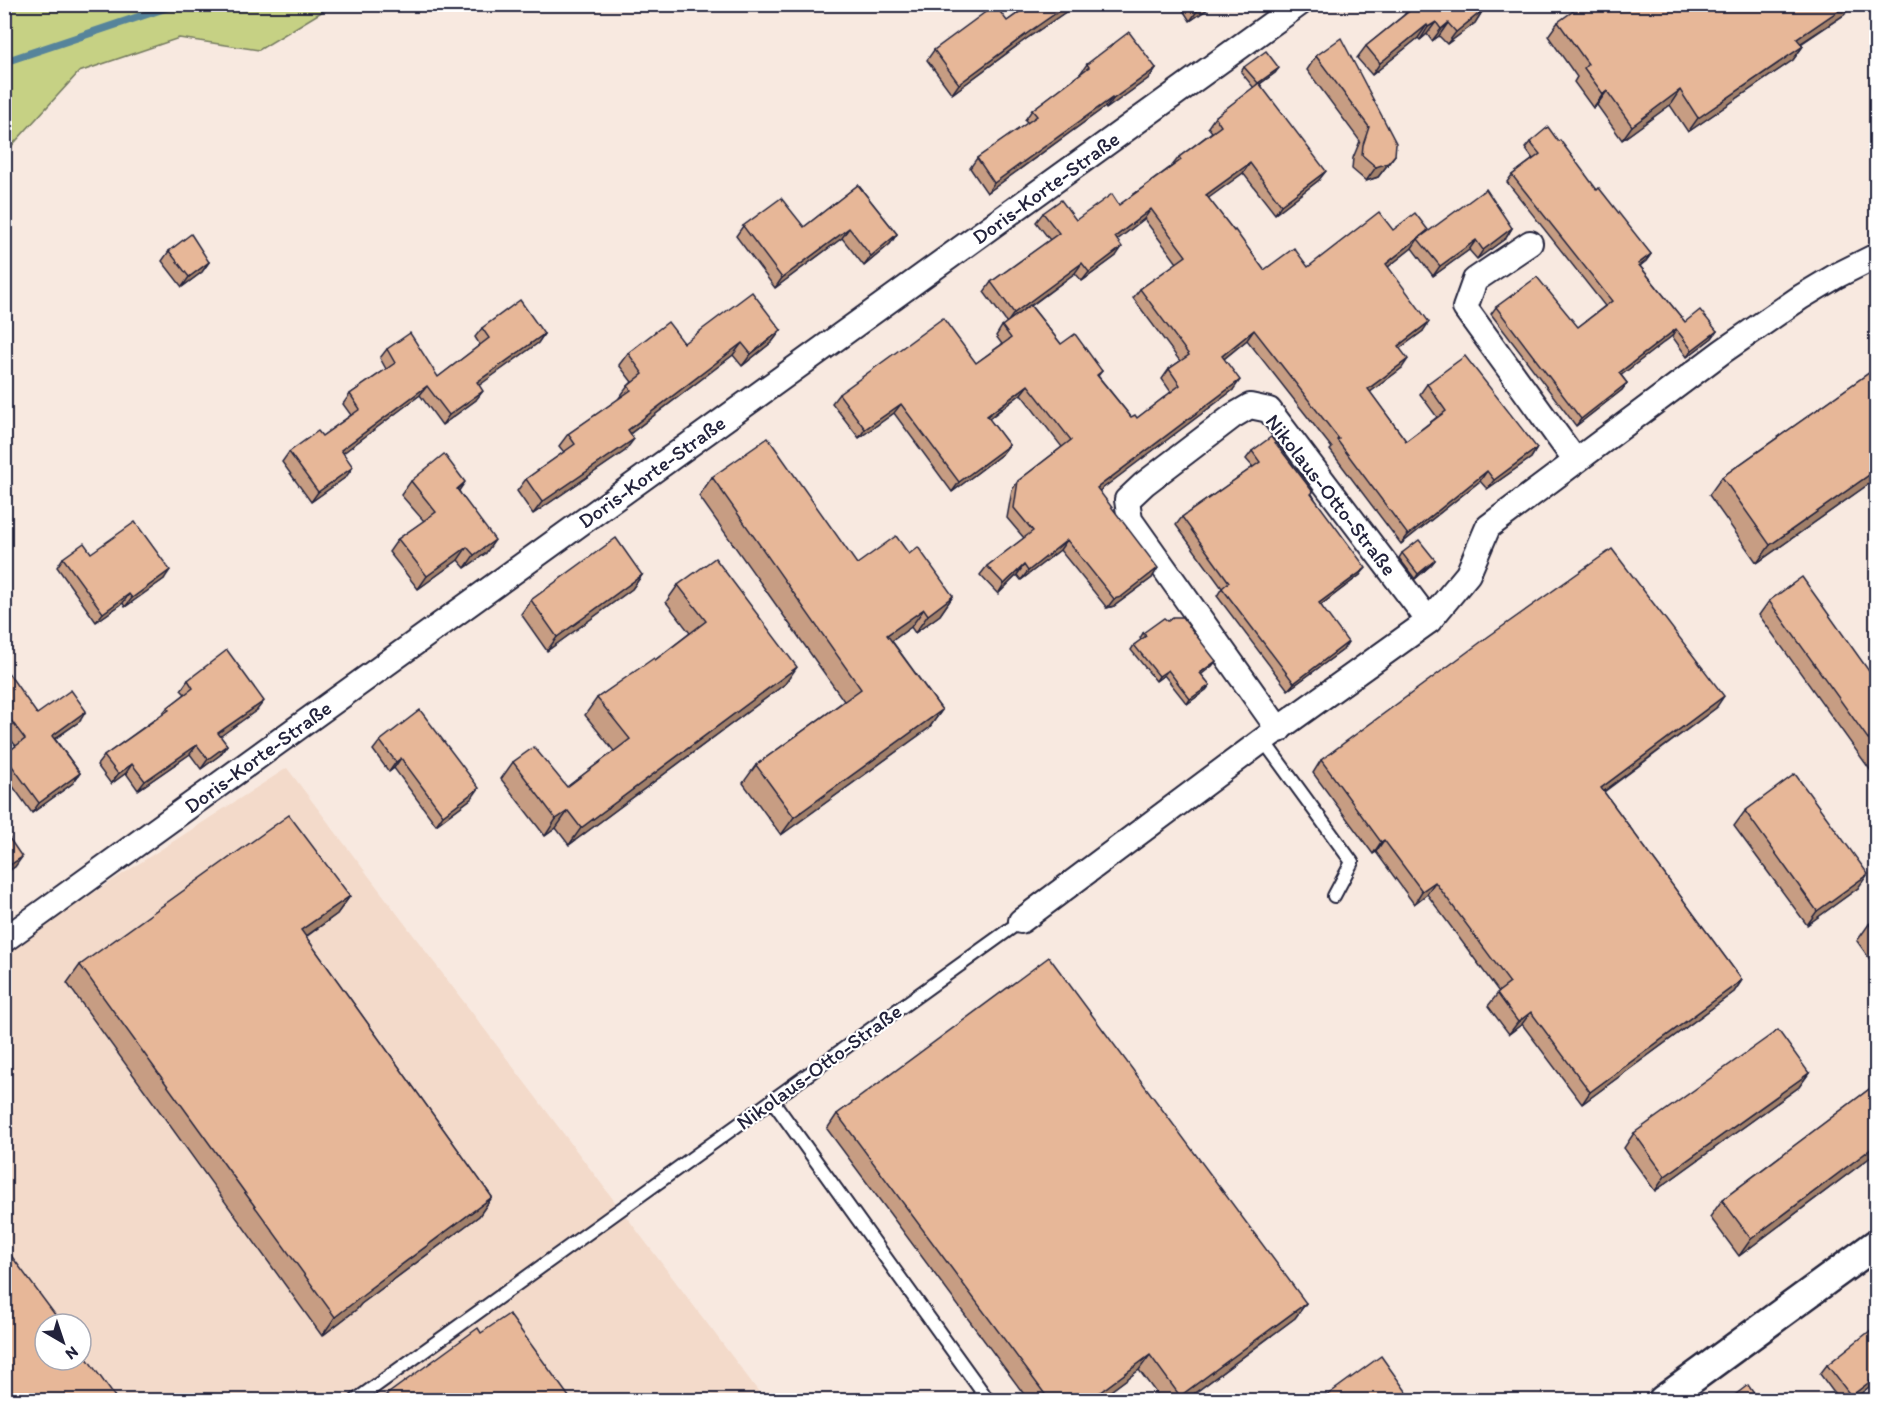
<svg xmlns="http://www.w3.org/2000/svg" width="1881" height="1405" viewBox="0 0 1881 1405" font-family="Itim,sans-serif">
<rect width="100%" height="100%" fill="#f8e9e0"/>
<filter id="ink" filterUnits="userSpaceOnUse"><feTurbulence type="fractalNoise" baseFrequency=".0167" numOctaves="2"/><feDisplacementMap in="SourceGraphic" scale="12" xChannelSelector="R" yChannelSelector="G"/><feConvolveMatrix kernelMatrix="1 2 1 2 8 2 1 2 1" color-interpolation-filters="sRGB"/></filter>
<g filter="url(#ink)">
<!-- built -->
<path fill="#f3daca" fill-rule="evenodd" d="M287 768 765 1400H5V950ZM45 1324H81V1360H45Z"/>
<!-- green -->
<polygon fill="#c6d184" stroke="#747a60" stroke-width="1.5" points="5,4 333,4 333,5 259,50 179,38 79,72 5,153"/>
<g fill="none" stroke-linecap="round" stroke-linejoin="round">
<!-- stream -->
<polyline stroke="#57849b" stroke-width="8" points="4,62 177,4"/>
<defs>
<g id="service">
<polyline points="1263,740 1352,862 1334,896"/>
<polyline points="772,1100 988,1400"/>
<polyline points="356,1400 1021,921"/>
</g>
<g id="minor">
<polyline points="1530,243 1475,280 1465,308 1575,460"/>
<polyline points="1279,730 1130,520 1127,500 1144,484 1233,416 1250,406 1269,410 1429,621"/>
<polyline points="1021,921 1263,740 1429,621 1468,574 1488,527 1723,351 1801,297 1836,276 1876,256"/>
<polyline points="4,940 1299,4"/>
</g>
<polyline id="tertiary" points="1663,1400 1876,1244"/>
</defs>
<!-- service casing -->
<use href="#service" stroke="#22223b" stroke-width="16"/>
<!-- minor casing -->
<use href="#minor" stroke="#22223b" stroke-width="28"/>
<!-- tertiary casing -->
<use href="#tertiary" stroke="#22223b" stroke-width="33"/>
<!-- service -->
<use href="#service" stroke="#fff" stroke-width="12"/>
<!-- minor -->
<use href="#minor" stroke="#fff" stroke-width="24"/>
<!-- tertiary -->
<use href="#tertiary" stroke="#fff" stroke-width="28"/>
</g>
<!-- wall -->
<g fill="#c79d83" stroke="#22223b" stroke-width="1.5" fill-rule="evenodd">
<polygon points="1031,4 1074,4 1070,9 1026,39 952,94 927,60 934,50 1007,21"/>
<polygon points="1179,4 1215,4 1190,21"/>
<polygon points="1405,4 1479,4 1483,10 1475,23 1447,44 1439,36 1432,41 1427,34 1420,40 1418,38 1372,75 1357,58 1366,46 1404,15 1408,9"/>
<polygon points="1844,15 1801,44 1803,46 1793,60 1688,132 1670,105 1622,140 1597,105 1593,108 1574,82 1577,77 1548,36 1558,22"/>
<polygon points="1316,56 1395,155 1385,168 1378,177 1366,181 1352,169 1353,158 1360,141 1307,70"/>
<polygon points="1087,64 1156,68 1149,78 1106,109 1105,107 987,193 970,168 977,158 1028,123 1025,120 1032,110 1080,74"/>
<path d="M1244 67 1275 73 1260 84 1319 180 1275 214 1243 173 1208 198 1264 270 1308 267 1393 230 1427 232 1512 228 1506 238 1477 259 1469 250 1433 276 1412 248 1388 267 1423 331 1400 348 1402 368 1370 392 1406 441 1437 417 1420 394 1427 384 1537 448 1531 458 1487 489 1480 481 1401 544 1330 450 1332 448 1247 340 1224 359 1233 390 1099 491 1152 578 1114 606 1107 608 1060 550 1021 580 1017 575 998 594 980 575 987 566 1024 538 1007 518 1012 490 1018 481 1062 447 1021 394 989 419 1009 445 1002 454 952 492 894 413 859 438 832 403 839 394 976 363 1002 344 996 336 1002 326 1007 323 984 292 991 282 1050 240 1036 222 1043 213 1076 220 1119 205 1172 166 1179 157 1212 132 1208 127 1215 117 1254 88 1241 72ZM1144 219 1177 263 1140 289 1133 298 1180 361 1169 369 1162 379 1171 392 1137 418 1131 417 1098 376 1102 371 1061 344 1031 306 1075 273 1082 281 1116 256 1117 240Z"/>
<polygon points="1530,142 1597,190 1651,254 1646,261 1640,266 1685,322 1717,331 1712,338 1687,357 1672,336 1621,375 1627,383 1622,390 1576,426 1491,314 1496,307 1578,327 1605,306 1507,182 1512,175 1533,159 1525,148"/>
<polygon points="858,185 897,234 890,244 864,266 842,238 775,288 736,236 743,226 804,227"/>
<polygon points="169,251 209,262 202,272 182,287 162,261"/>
<polygon points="482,328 544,334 538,343 479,385 476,400 442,425 420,395 343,453 346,477 311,502 282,462 289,452 322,436 351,415 343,404 350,394 386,369 380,358 387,349 438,377 480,345 475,337"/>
<polygon points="781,330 772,342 742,366 733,355 630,434 625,451 533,514 517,491 526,479 564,452 559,446 568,434 620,398 619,398 628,386 632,382 619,365 628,353 684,343"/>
<polygon points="1876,368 1876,486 1873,481 1757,563 1709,495 1722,477"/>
<polygon points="1252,451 1312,494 1360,575 1321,605 1343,650 1288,690 1217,596 1222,588 1176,525 1182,517 1253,467 1246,459"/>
<polygon points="712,477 857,564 909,554 953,596 940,615 915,633 911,627 892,641 942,710 929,728 781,835 743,783 756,765 844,701 699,496"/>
<polygon points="411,481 459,491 486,553 465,568 458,560 418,589 389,552 398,539 424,521 401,495"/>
<polygon points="91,553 164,579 125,607 123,603 96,622 57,567 63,558"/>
<polygon points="1402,553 1435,560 1431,565 1415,579 1399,558"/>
<polygon points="642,575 632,589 547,651 521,614 531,600"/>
<polygon points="678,585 785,684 569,845 556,828 545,836 501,779 513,762 567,787 614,751 585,715 597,698 655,660 690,633 666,602"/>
<polygon points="1769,601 1876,681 1876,778 1759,615"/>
<polygon points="1168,621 1216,661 1212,666 1201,674 1210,685 1206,690 1187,704 1164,675 1156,681 1131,650 1134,645 1141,640 1140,638 1143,633"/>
<polygon points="4,677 37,714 80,721 55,739 80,773 73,783 32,813 4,774 4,755 16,746 4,731"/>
<polygon points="188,680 257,710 220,736 227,745 220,755 201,769 190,754 138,790 126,773 111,784 97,765 104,756 162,714 167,708 185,694 181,690"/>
<polygon points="1716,708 1604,792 1742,980 1734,992 1582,1104 1522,1024 1509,1034 1488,1006 1499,992 1427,894 1414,904 1376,852 1373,854 1313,773 1321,760"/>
<polygon points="380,741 472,798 436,825 394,768 389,772 373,750"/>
<polygon points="1745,811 1858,888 1807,925 1734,826"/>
<polygon points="350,896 337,914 306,937 492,1197 479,1216 361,1304 357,1309 322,1336 67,983 80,965"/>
<polygon points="1876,919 1876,968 1857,941 1869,924"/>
<polygon points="1809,1073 1799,1087 1655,1191 1624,1148 1634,1133"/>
<polygon points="1876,1084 1876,1153 1739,1256 1710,1217 1722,1200"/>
<polygon points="837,1114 1306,1303 1295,1318 1184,1401 1162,1401 1139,1370 1097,1401 1029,1401 827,1129"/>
<polygon points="1827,1365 1876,1381 1852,1401 1840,1401 1820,1374"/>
</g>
<!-- shaded-wall -->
<g fill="#a2806a" stroke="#22223b" stroke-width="1.5">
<polygon points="1069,4 1074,4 1070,9 1026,39 952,94 959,84 1033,29"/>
<polygon points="1207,4 1215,4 1190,21 1197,11"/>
<polygon points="1848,4 1852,4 1844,15 1786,53 1797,39"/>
<polygon points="1483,10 1475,23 1447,44 1456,32"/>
<polygon points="1436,22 1427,34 1420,40 1428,27"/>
<polygon points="1448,23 1439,36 1432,41 1441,29"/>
<polygon points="1427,25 1418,38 1372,75 1380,63"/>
<polygon points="1803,46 1793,60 1688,132 1698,118"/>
<polygon points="1156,68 1149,78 1106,109 1113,99"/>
<polygon points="1279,68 1275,73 1254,88 1258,83"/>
<polygon points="1680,90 1670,105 1622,140 1632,126"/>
<polygon points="1607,91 1597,105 1593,108 1603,94"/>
<polygon points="1112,98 1105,107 987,193 994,183"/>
<polygon points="1395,155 1385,168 1378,177 1366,181 1376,167"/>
<polygon points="1250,163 1243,173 1199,205 1206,195"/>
<polygon points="1326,171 1319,180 1275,214 1281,205"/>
<polygon points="1151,209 1144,219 1108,247 1115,237"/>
<polygon points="849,228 842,238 775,288 782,278"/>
<polygon points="1512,228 1506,238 1477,259 1483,250"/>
<polygon points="1428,230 1418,239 1412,248 1379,274 1386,264"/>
<polygon points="897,234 890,244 864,266 871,256"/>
<polygon points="1476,240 1469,250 1433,276 1440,266"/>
<polygon points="1122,247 1116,256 1082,281 1089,272"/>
<polygon points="1651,254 1646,261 1633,271 1638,264"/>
<polygon points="209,262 202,272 182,287 189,277"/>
<polygon points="1082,263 1075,273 1007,323 1014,313"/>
<polygon points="1429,322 1423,331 1391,355 1398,346"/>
<polygon points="1676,329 1672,336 1615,380 1619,373"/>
<polygon points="781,330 772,342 742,366 751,354"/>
<polygon points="1254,330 1247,340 1215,366 1222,356"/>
<polygon points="1717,331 1712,338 1687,357 1692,350"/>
<polygon points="544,334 538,343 470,392 477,382"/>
<polygon points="742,343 733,355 619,442 628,430"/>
<polygon points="1408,359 1402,368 1361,399 1368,389"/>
<polygon points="1240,380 1233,390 1090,498 1097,488"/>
<polygon points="1627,383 1622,390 1576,426 1581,419"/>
<polygon points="1028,385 1021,394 980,425 987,416"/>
<polygon points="427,386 420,395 334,460 341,450"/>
<polygon points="483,391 476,400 442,425 449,415"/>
<polygon points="901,404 894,413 859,438 865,429"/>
<polygon points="634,439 625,451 533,514 542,502"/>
<polygon points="1009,445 1002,454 952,492 959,482"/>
<polygon points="1537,448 1531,458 1487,489 1494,480"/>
<polygon points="353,467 346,477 311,502 318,492"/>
<polygon points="1876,470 1876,477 1873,481 1757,563 1770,545"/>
<polygon points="1487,471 1480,481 1401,544 1408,535"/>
<polygon points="465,482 456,495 457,489"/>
<polygon points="495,540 486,553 465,568 474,555"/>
<polygon points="1067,540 1060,550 1021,580 1028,571"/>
<polygon points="467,547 458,560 418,589 427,576"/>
<polygon points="1435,560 1431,565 1415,579 1418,574"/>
<polygon points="1024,565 1017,575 998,594 1004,584"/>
<polygon points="1158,568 1152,578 1114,606 1107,608 1114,599"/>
<polygon points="1366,568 1360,575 1314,610 1319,603"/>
<polygon points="170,570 164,579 125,607 132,598"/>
<polygon points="642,575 632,589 547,651 557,637"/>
<polygon points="129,594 123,603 96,622 103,613"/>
<polygon points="953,596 940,615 915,633 928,615"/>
<polygon points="924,609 911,627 875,653 887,635"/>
<polygon points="1348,642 1343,650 1288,690 1294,683"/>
<polygon points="1216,661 1212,666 1197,678 1200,673"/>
<polygon points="797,667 785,684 569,845 581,828"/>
<polygon points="1168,670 1164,675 1156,681 1159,676"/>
<polygon points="1210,685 1206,690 1187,704 1190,699"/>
<polygon points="1724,696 1716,708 1592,800 1601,788"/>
<polygon points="264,701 257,710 211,743 218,733"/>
<polygon points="942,710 929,728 781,835 794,817"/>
<polygon points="86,711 80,721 45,745 52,736"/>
<polygon points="197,745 190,754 138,790 145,781"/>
<polygon points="227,745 220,755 201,769 208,759"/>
<polygon points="401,758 394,768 389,772 396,762"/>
<polygon points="132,764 126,773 111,784 118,774"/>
<polygon points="80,773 73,783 32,813 39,803"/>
<polygon points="479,788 472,798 436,825 443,815"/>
<polygon points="568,811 556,828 545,836 556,819"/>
<polygon points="1384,840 1376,852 1373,854 1381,842"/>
<polygon points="22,857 15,867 4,874 4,869"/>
<polygon points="1868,874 1858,888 1807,925 1817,911"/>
<polygon points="1435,882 1427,894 1414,904 1422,891"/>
<polygon points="350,896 337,914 288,949 301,930"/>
<polygon points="1742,980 1734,992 1582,1104 1590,1092"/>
<polygon points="1531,1012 1522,1024 1509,1034 1518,1022"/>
<polygon points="1809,1073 1799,1087 1655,1191 1665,1176"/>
<polygon points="1876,1145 1876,1153 1739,1256 1751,1239"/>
<polygon points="492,1197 479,1216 361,1304 357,1309 322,1336 335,1317 369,1289"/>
<polygon points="1306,1303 1295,1318 1184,1401 1177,1401 1180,1396"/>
<polygon points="1150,1355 1139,1370 1097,1401 1088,1401"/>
<polygon points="1876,1377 1876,1381 1852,1401 1848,1401 1851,1396"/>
</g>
<!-- building -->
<g fill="#e7b798" stroke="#22223b" stroke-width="1.5">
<polygon points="1031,4 1069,4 1033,29 959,84 934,50 995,5 1007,21"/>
<polygon points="1193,4 1207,4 1197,11"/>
<polygon points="1412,4 1479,4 1483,10 1456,32 1448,23 1441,29 1436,22 1428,27 1427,25 1380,63 1366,46 1413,8 1411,5"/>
<polygon points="1583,4 1848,4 1797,39 1803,46 1698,118 1680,90 1632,126 1607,91 1603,94 1584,68 1588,64 1558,22"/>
<polygon points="1129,32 1156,68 1113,99 1112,98 994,183 977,158 1037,116 1032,110 1089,67 1087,64"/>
<polygon points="1341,38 1396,143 1395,155 1388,163 1376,167 1362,155 1363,145 1369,127 1316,56"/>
<polygon points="1266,51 1279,68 1258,83 1244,67"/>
<polygon points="1259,83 1326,171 1281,205 1250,163 1206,195 1234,231 1235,230 1264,270 1294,248 1308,267 1379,212 1393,230 1415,213 1428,230 1386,264 1429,322 1398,346 1408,359 1368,389 1406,441 1446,411 1427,384 1465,356 1537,448 1494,480 1487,471 1408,535 1337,440 1339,439 1254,330 1222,356 1240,380 1097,488 1158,568 1121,597 1114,599 1067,540 1028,571 1024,565 1004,584 987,566 1033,531 1014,508 1018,481 1071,440 1028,385 987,416 1009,445 959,482 901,404 865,429 839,394 943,318 976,363 1011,338 1002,326 1030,305 1061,344 1075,334 1102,371 1097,375 1131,417 1135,415 1137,418 1180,385 1169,369 1189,355 1140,289 1186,256 1151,209 1115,237 1122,247 1089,272 1082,263 1014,313 991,282 1059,233 1043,213 1061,200 1076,220 1112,194 1119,205 1181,160 1179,157 1221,126 1215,117"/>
<polygon points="1548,127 1558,141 1560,140 1597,190 1599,188 1651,254 1638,264 1685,322 1700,310 1717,331 1692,350 1676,329 1619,373 1627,383 1581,419 1496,307 1537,277 1578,327 1612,301 1512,175 1540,154 1530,142"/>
<polygon points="858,185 897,234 871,256 849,228 782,278 743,226 781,198 804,227"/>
<polygon points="1486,189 1512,228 1483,250 1476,240 1440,266 1418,239"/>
<polygon points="191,234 209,262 189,277 169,251"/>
<polygon points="752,292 781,330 751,354 742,343 628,430 634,439 542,502 526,479 575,444 568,434 631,390 628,386 643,374 628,353 668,322 684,343"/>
<polygon points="520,300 544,334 477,382 483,391 449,415 427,386 341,450 353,467 318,492 289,452 318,431 322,436 360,409 350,394 395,363 387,349 410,333 438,377 489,338 482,328"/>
<polygon points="1876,368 1876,470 1770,545 1722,477"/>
<polygon points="1271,437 1313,492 1311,494 1366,568 1319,603 1348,642 1294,683 1222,588 1229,582 1182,517 1260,462 1252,451"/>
<polygon points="768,438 857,564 896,536 909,554 918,547 953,596 928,615 924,609 887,635 942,710 794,817 756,765 861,689 712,477"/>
<polygon points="444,454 465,482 457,489 495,540 474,555 467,547 427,576 398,539 436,512 411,481"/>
<polygon points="135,522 170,570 132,598 129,594 103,613 63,558 84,543 91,553"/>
<polygon points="616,538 642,575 557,637 531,600"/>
<polygon points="1419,540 1435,560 1418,574 1402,553"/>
<polygon points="1612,549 1724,696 1601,788 1742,980 1590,1092 1531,1012 1518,1022 1497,993 1510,983 1435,882 1422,891 1384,840 1381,842 1321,760 1489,636"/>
<polygon points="715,558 797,667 581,828 568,811 556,819 513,762 534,747 567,787 630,739 597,698 654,658 655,660 706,621 678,585"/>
<polygon points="1802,577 1876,681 1876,750 1769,601"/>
<polygon points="1173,617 1182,617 1216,661 1200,673 1210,685 1190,699 1168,670 1159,676 1134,645 1146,636 1143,633 1164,618 1168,621"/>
<polygon points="227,650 264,701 218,733 227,745 208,759 197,745 145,781 132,764 118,774 104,756 169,710 167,708 193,688 188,680"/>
<polygon points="9,674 37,714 71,690 86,711 52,736 80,773 39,803 4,755 25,739 4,711 4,677"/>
<polygon points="420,710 479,788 443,815 401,758 396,762 380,741"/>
<polygon points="1795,774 1868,874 1817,911 1745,811"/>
<polygon points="289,815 350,896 301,930 492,1197 369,1289 370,1290 335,1317 80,965"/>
<polygon points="9,838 22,857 4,869 4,841"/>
<polygon points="1876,919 1876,934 1869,924"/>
<polygon points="1049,957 1306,1303 1180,1396 1150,1355 1088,1401 1050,1401 837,1114"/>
<polygon points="1778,1030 1809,1073 1665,1176 1634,1133"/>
<polygon points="1876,1084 1876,1145 1751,1239 1722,1200"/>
<polygon points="4,1246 62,1324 45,1324 45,1360 81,1360 81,1350 118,1401 4,1401"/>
<polygon points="509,1314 572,1401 378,1401 478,1328 481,1333"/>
<polygon points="1876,1326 1876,1377 1851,1396 1827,1365"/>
<polygon points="1381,1356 1413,1401 1319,1401"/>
<polygon points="1748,1385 1759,1401 1727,1401"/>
</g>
</g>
<g text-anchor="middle" stroke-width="4.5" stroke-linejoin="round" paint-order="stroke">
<!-- street labels -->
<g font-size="21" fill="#22223b" stroke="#fff">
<text transform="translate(1046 188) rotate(-36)" y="7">Doris-Korte-Straße</text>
<text transform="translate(652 472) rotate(-36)" y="7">Doris-Korte-Straße</text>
<text transform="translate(1331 495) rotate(52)" y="7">Nikolaus-Otto-Straße</text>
<text transform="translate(258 757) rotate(-36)" y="7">Doris-Korte-Straße</text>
<text transform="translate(819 1067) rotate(-36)" y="7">Nikolaus-Otto-Straße</text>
</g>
</g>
<!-- margin -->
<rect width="1881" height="1405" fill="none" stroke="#fff" stroke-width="24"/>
<rect x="12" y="12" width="1857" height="1381" fill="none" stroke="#22223b" stroke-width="2" filter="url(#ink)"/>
<!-- north arrow -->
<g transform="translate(63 1342) rotate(141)"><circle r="28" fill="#ffffff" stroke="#a7a7b1" stroke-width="1.5"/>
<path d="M0-4.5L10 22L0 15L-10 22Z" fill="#22223b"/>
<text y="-9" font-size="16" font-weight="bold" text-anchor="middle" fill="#22223b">N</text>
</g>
</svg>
